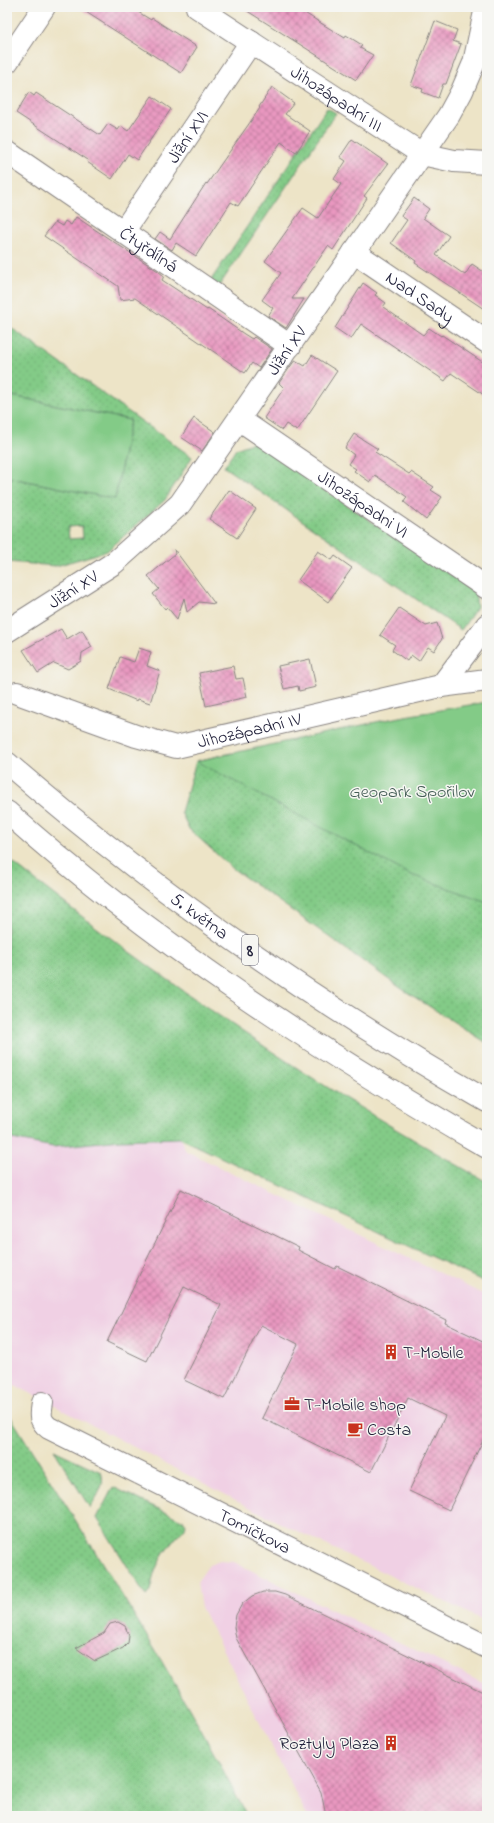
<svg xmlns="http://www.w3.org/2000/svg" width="494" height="1823" viewBox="0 0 494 1823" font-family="'Indie Flower',sans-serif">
<defs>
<pattern id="grass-dots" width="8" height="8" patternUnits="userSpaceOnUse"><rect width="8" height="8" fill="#83cb87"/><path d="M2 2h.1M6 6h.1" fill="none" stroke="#71ae75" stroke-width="1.8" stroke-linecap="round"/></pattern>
<pattern id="building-cross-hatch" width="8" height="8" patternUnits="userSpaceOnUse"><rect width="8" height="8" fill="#e997c0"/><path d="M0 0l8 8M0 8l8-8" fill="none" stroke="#bc7b9d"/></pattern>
</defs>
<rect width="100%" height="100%" fill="#f6f6f2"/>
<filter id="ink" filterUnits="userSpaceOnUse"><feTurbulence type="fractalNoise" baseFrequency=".025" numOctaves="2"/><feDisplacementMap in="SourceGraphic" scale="8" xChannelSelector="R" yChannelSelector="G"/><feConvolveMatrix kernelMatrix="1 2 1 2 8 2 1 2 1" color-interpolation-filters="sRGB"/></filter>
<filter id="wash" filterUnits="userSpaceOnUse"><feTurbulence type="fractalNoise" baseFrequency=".012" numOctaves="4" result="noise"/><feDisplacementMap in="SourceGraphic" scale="16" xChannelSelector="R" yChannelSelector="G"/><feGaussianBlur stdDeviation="0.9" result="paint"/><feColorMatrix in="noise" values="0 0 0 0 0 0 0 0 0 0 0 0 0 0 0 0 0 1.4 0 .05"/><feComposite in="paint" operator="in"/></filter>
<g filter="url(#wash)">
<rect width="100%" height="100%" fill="#ede4c7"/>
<!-- built -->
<g fill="#f0d0e4">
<polygon points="7,1138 53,1147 121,1140 180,1138 186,1151 487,1296 487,1622 278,1522 7,1381"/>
<polygon points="220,1561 234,1562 487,1685 487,1816 307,1816 201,1607 197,1582 209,1565"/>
</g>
<!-- grass -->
<g fill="url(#grass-dots)" stroke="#527661" fill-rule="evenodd">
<polygon points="327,108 336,113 219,286 211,280"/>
<path d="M7 325 192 457 165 500 107 551 56 566 7 562V477L115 499 130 420 7 395ZM82 526 83 538 69 539 68 527Z"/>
<polygon points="254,442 475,591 477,607 461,630 224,467 236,449"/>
<polygon points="231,753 487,879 487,1043 402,989 232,868 189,829 181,812 196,761"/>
<path d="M7 858C83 919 162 977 243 1032 322 1086 404 1135 487 1182V1283L180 1138 121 1140 53 1147 7 1138Z"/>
<path d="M7 1411C90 1544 176 1676 247 1816H7ZM117 1622 124 1625 129 1636C127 1650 107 1655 96 1661L95 1658 98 1652 87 1656 83 1651 86 1643 105 1633 110 1624Z"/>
<path d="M54 1450 101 1472C106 1485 97 1496 90 1508Z"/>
<path d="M113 1487 184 1521 186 1524 185 1528C173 1541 162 1553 155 1571 151 1580 153 1589 146 1596L97 1518Z"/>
</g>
<!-- park -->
<g fill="#83cb87" stroke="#527661">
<polygon points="7,395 130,420 115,499 7,477"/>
<polygon points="487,702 487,902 409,874 196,761 399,717"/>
</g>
<g id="blocks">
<!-- building -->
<g fill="url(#building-cross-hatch)">
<polygon points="78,7 130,7 151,20 152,18 197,47 181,73"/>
<polygon points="241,7 295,7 345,38 346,35 362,45 360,48 373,55 356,80"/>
<polygon points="435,21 457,30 453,41 461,44 446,84 443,84 438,98 422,92 423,89 411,85"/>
<polygon points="272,87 294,103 285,114 310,131 296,153 281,142 238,206 231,202 196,256 176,243 172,250 155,239 160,232 170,239 206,183 207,184 260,108 259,107"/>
<polygon points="29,92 34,96 36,93 100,135 108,124 118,130 121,126 128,131 152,96 171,109 137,160 128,154 112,179 87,162 88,160 16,113"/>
<polygon points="352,139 388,164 364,196 367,198 333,250 328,246 292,299 304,299 286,328 268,316 273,308 262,300 281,273 265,261 303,208 318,218 341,184 334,179 346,161 340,157"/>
<polygon points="414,198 429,209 423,218 449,236 436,255 465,275 472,264 487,274 487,311 415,263 416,261 391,243 407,220 401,216"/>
<polygon points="76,217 158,271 164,276 162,280 207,310 208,309 244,334 252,339 254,337 272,349 259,368 252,363 245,373 135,298 120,300 118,286 44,236 55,222 62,226 65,221 71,225"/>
<polygon points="363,283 377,293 375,295 386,303 383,307 423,335 429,328 441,336 442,335 487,365 487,397 451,373 445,381 361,324 351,339 335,328"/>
<polygon points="312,355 337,371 297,431 286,424 282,430 264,418 284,388 279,383 295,360 305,366"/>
<polygon points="194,418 215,432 202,451 181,437"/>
<polygon points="354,434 378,449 375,452 409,474 411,472 434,487 431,490 442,497 426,520 404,502 407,497 375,475 370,482 354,471 356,469 348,464 354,455 345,448"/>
<polygon points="229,490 256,509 237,538 209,519"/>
<polygon points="174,549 215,604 199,602 187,612 184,598 177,619 167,607 165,609 153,594 159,589 148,576 175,554"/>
<polygon points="318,551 332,560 335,556 352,568 328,602 298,580"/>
<polygon points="399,608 426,626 437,623 442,639 434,651 428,647 419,661 411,655 407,661 392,650 395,645 380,635"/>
<polygon points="61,629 67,639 82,630 92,647 82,653 81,661 68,669 54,663 38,673 23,650"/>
<polygon points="139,648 151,652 147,666 160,671 150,703 138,699 137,701 109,689 120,657 134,662"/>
<polygon points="310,659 316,687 299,691 298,686 284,689 278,666"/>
<polygon points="233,666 236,679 243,678 247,697 206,706 199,673"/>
<polygon points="181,1189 299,1247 298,1250 335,1269 337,1266 446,1320 445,1323 487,1343 487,1432 449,1510 409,1491 445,1416 408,1398 371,1472 262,1418 298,1344 261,1325 224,1399 184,1380 221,1305 184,1287 147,1361 107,1342"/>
<polygon points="263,1592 275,1592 285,1595 487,1694 487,1816 326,1816 321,1792 236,1638 234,1627 236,1615 242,1604 252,1596"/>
<polygon points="118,1622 125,1626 129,1636 128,1643 123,1648 95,1661 76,1648 104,1633 110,1624"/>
</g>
</g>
</g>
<g filter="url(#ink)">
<use href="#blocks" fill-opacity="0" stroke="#888381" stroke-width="1"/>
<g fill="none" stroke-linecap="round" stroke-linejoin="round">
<defs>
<g id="minor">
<path id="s1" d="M197 7 422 154 454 161 487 163"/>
<polyline points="7,62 44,7"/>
<path id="s2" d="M7 152 290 346"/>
<path id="s3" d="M123 232 251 42"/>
<path id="s4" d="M354 252 487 342"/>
<path id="s5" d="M240 420 487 588"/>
<path id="s6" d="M7 631 114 563 180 504 449 115 462 91 474 63 486 7"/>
<polyline points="441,686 487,625"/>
<path id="s7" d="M17 693 136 736 176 747 441 686 487 680"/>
<path id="s8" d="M42 1403C40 1415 39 1420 49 1428L487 1647"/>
</g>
<g id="highway">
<path id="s9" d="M7 763C155 891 317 1004 487 1101"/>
<path d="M7 812C152 942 318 1050 487 1147"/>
</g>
</defs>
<!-- minor casing -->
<use href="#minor" stroke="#888381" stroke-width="24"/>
<!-- highway casing -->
<use href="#highway" stroke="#888381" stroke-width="24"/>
<!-- minor -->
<use href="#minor" stroke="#fff" stroke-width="22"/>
<!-- highway -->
<use href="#highway" stroke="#fff" stroke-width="22"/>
</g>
</g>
<!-- icons -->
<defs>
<symbol id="building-bare" viewBox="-9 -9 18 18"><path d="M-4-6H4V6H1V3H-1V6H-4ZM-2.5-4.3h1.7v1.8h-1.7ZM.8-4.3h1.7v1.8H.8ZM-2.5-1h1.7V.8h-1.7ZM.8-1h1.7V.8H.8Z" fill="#c8321e" stroke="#f6f6f2" stroke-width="2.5" paint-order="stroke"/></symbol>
<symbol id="office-bare" viewBox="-9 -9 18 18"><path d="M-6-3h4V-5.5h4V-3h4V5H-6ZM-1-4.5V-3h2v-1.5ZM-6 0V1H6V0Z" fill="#c8321e" stroke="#f6f6f2" stroke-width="2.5" paint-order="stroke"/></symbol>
<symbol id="cafe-bare" viewBox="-9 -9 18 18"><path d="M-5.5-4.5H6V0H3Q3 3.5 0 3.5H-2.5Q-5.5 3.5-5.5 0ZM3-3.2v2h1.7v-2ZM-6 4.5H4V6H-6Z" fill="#c8321e" stroke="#f6f6f2" stroke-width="2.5" paint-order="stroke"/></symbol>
</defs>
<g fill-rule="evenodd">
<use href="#building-bare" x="380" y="1341" width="22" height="22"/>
<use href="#office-bare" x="281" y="1393" width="22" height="22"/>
<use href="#cafe-bare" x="344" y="1418" width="22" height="22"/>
<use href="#building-bare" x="380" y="1732" width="22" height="22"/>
</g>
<g text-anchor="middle" stroke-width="3" stroke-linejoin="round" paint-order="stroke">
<!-- shield labels -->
<rect fill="#f6f6f2" stroke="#626272" stroke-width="1" x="242" y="935" width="16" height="30" rx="3"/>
<g font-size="17" font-weight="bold" fill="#22223b">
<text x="250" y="956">8</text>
</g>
<!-- street labels -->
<g font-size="18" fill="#22223b" stroke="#f6f6f2">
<text dy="6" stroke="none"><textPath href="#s1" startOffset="167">Jihozápadní III</textPath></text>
<text dy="6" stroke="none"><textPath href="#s3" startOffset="115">Jižní XVI</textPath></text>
<text dy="6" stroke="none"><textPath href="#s2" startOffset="172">Čtyřdílná</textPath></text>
<text dy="6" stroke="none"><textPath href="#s4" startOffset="80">Nad Sady</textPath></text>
<text dy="6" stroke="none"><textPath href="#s6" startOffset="402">Jižní XV</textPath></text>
<text dy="6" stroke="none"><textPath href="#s5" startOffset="149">Jihozápadni VI</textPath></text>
<text dy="6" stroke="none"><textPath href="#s6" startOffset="78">Jižní XV</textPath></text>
<text dy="6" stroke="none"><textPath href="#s7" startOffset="243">Jihozápadní IV</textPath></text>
<text dy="6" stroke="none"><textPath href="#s9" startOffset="246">5. května</textPath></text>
<text dy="6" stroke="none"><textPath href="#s8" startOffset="258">Tomíčkova</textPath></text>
</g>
<!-- park labels -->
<g font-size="18" fill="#445d56" stroke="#f6f6f2">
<text x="412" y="797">Geopark Spořilov</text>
</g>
<!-- poi labels -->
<g font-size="18" fill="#22223b" stroke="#f6f6f2" text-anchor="start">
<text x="403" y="1358">T-Mobile</text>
<text x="304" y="1410">T-Mobile shop</text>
<text x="367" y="1435">Costa</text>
<text x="379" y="1749" text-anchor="end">Roztyly Plaza</text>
</g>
</g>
<!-- margin -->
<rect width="494" height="1823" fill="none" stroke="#f6f6f2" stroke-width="24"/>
</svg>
